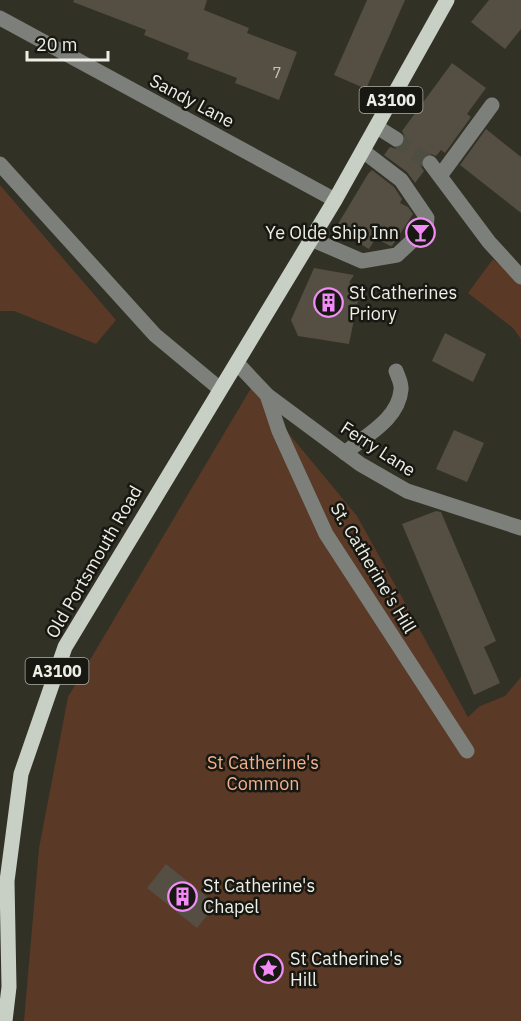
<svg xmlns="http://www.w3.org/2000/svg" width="521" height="1021" viewBox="0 0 521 1021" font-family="'IBM Plex Sans',sans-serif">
<rect width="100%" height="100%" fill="#313125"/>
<!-- green -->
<g fill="#5a3926">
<polygon points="0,185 116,320 96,344 14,311 0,311"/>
<polygon points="493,259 521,283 521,339 513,328 468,293"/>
<polygon points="251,388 357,516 468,717 480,706 505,696 521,677 521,1021 24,1021 39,848 68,697"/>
</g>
<!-- building -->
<g fill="#554e42">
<polygon points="74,0 207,0 204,10 249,28 247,33 297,52 279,100 235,83 237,78 187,59 189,53 144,35 146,30 73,2"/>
<polygon points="367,0 405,0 366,89 334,75"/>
<polygon points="489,0 521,0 521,29 505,49 471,22"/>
<polygon points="452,63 486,88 467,114 471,117 445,153 441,150 436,156 428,153 421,159 420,165 424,171 415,183 407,172 384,155 390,147 396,149 404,145 406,139 402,131"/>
<polygon points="486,129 521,157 521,213 460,165"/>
<polygon points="372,170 394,187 402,199 400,203 408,207 413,214 392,246 390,246 376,238 369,249 335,229 368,174"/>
<polygon points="314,268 354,275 349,283 361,286 349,344 298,336 291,320"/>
<polygon points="445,333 486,354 473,382 432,361"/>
<polygon points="454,430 484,443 467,482 436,469"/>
<polygon points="436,511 441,512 496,641 484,647 500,683 474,695 402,524"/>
<polygon points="166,864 216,904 197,928 147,888"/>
</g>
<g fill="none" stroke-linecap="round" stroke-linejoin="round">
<!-- minor-tunnel -->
<polyline stroke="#4e4e42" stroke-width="15" stroke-dasharray="15 8" stroke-linecap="butt" points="396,139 430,163"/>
<!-- minor -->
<g stroke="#7c7f7a" stroke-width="15">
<polyline points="0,18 335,200"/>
<polyline points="377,127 396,139"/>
<polyline points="430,163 489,242 521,277"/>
<polyline points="0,164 155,335 220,389"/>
<polyline points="440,176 492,105"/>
<polyline points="311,239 362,261 397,255 426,228 427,218 401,180 363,151"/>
<polyline points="237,363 267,395 360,464 407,491 521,528"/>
<polyline points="267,395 279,431 326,534 467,751"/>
<path d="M345 453C366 435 398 420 401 390 402 384 398 377 396 371"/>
</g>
<!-- major -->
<polyline stroke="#c8cfc4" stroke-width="15" points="5,1021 9,987 7,881 21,774 65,647 335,200 447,0"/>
</g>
<!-- icons -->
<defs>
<symbol id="bar-ring" viewBox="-11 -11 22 22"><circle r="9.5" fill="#181813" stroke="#f18bf5" stroke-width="1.5"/><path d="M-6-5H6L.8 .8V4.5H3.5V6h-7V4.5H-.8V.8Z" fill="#f18bf5"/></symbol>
<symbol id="building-ring" viewBox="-11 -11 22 22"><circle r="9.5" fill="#181813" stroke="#f18bf5" stroke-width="1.5"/><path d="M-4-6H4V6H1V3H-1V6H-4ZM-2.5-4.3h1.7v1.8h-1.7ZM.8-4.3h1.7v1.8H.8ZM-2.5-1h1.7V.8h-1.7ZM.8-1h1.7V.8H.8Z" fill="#f18bf5"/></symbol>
<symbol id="sight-ring" viewBox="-11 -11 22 22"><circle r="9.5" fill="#181813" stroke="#f18bf5" stroke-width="1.5"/><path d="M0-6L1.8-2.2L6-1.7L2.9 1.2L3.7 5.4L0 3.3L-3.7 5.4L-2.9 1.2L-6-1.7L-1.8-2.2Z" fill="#f18bf5"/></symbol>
</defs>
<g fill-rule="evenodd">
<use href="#bar-ring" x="404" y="216" width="33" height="33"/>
<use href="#building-ring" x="312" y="286" width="33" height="33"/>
<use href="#building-ring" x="166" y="880" width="33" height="33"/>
<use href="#sight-ring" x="252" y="952" width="33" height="33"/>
</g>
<g text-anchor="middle" stroke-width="5" stroke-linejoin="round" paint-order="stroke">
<!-- number labels -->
<g font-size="15" fill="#c8c7be">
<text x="277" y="78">7</text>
</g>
<!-- shield labels -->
<g fill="#181813" stroke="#aeaea7" stroke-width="1.5">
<rect x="359.5" y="87" width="63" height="26" rx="4.5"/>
<rect x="25.5" y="658" width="63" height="26" rx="4.5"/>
</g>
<g font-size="16" font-weight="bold" fill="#efefe7">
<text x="391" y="106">A3100</text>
<text x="57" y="677">A3100</text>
</g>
<!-- street labels -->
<g font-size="18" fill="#efefe7" stroke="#181813">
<text transform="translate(192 101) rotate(28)" y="6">Sandy Lane</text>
<text transform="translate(378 449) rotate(33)" y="6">Ferry Lane</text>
<text transform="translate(94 562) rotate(-60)" y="6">Old Portsmouth Road</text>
<text transform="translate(373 568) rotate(59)" y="6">St. Catherine's Hill</text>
</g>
<!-- poi labels -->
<g font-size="18" fill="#efefe7" stroke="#181813" text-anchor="start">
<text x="399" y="239" text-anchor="end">Ye Olde Ship Inn</text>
<text x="349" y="299">St Catherines<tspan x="349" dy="21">Priory</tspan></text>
<text x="203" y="892">St Catherine's<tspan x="203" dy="21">Chapel</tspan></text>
<text x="290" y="965">St Catherine's<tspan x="290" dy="21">Hill</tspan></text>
</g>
<!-- park labels -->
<g font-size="18" fill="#f3b18d" stroke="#181813">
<text x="263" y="769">St Catherine's<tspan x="263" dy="21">Common</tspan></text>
</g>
</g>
<!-- scale -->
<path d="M27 51v9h81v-9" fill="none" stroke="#efefe7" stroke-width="3"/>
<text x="36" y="51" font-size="18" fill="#efefe7" stroke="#181813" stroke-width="4.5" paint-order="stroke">20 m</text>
</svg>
